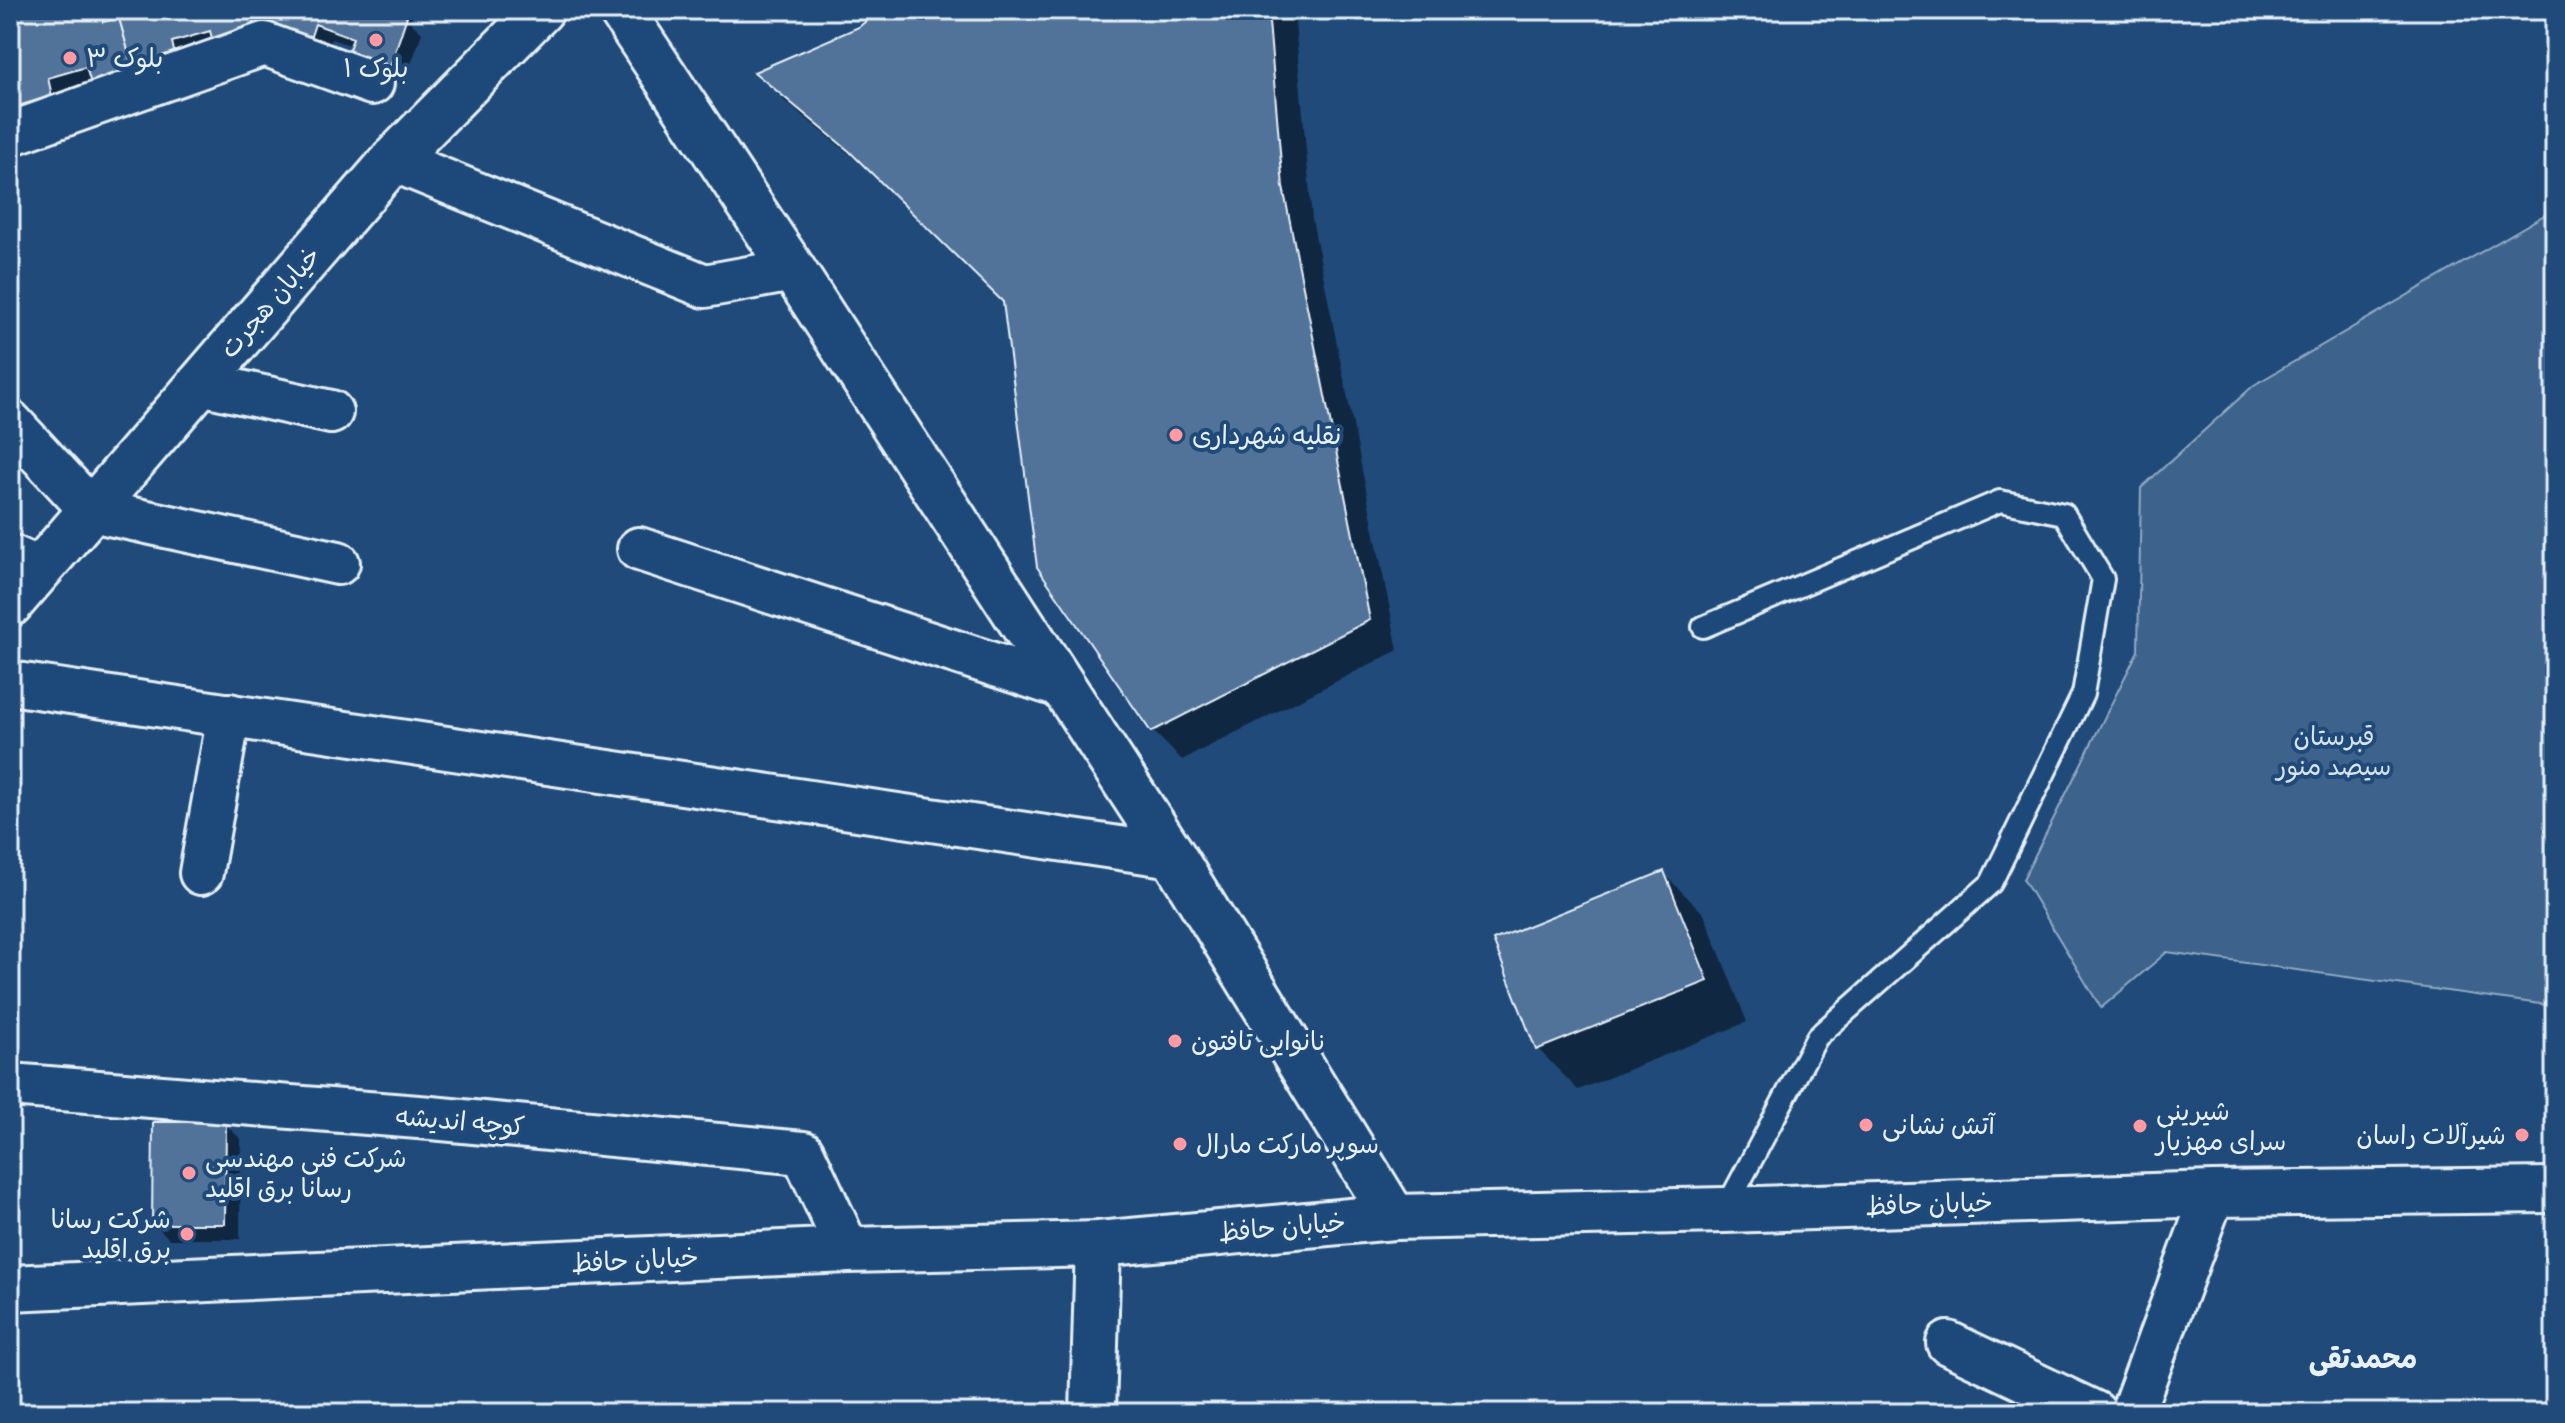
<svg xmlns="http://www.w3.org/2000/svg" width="2565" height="1423" viewBox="0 0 2565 1423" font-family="Dekko,'Playpen Sans Arabic',sans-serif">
<rect width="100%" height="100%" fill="#1f4a7a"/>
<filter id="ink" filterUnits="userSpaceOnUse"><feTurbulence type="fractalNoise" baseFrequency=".0125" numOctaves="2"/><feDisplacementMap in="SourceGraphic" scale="16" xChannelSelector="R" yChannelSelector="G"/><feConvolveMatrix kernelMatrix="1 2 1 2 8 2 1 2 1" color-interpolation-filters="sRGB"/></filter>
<g filter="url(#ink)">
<!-- green -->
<polygon fill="#3c628c" stroke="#92aac2" stroke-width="2" points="2553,210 2555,1006 2167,952 2101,1008 2023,879 2138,651 2141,488 2254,385"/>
<!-- shadow -->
<g fill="#0007">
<polygon points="10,10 110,10 113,21 144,10 260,10 271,52 28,122 13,107 10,96 10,51 20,48"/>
<polygon points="276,10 414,10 410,22 422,33 404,84 365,70 353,46 331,39 325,57"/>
<polygon points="882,10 1294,10 1312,219 1398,650 1182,760 1152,730 1005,302 881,180 786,102 758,73 860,29"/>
<polygon points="1664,874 1704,914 1747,1022 1578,1090 1538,1049"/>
<polygon points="225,1124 241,1139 240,1239 169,1239 154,1223"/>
</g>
<!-- building -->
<g fill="#517399" stroke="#e8f1f8" stroke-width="2">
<polygon points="10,10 100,10 103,22 119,18 134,72 91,84 86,67 48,78 52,96 11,108 10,49 18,47"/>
<polygon points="250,10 257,37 215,49 210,31 172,42 176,60 134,72 119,18 142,10"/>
<polygon points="274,10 394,10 407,16 389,70 347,55 353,38 315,24 309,42 268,28"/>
<polygon points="879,10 1268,10 1283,187 1370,620 1151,732 1037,567 1003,302 849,151 754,72 859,27"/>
<polygon points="1664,871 1708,981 1536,1050 1493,940"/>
<polygon points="153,1122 226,1122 225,1224 152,1224"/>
</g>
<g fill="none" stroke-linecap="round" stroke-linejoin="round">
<defs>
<polyline id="service" points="1703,627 2000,501 2064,514 2103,579 2083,694 1991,883 1817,1037 1725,1210"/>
<g id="minor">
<polyline points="10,134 264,44 372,83"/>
<polyline points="393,160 705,286 793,270"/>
<polyline points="200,383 331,412"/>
<polyline points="10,422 91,510 338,563"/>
<polyline points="639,549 1063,687"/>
<polyline points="10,556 40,569"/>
<polyline points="10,683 1173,856"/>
<polyline points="201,873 229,715"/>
<polyline points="10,1085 431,1118 803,1153 848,1250"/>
<polyline points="1948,1343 2095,1413"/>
<polyline points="2132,1413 2213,1194"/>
</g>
<g id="tertiary">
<polyline points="621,10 793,270 1173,856 1394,1217"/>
<polyline points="10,604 393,160 541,10"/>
<polyline points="1093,1413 1098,1244"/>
</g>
<polyline id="secondary" points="10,1288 848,1250 1098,1244 1394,1217 1725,1210 2213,1194 2555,1190"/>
</defs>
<!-- service casing -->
<use href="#service" stroke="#e8f1f8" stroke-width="26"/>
<!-- minor casing -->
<use href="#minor" stroke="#e8f1f8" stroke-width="48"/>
<!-- tertiary casing -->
<use href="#tertiary" stroke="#e8f1f8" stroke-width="50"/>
<!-- secondary casing -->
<use href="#secondary" stroke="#e8f1f8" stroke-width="50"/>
<!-- service -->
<use href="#service" stroke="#1f4a7a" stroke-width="20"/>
<!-- minor -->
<use href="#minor" stroke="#1f4a7a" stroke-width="42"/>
<!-- tertiary -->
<use href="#tertiary" stroke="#1f4a7a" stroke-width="44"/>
<!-- secondary -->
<use href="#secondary" stroke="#1f4a7a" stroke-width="44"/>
</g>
</g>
<!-- markers -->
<g fill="#ff9aa2" stroke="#1f4a7a" stroke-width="3">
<circle cx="376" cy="40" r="8"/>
<circle cx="70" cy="58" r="8"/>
<circle cx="1176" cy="435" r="8"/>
<circle cx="1175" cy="1041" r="8"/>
<circle cx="1866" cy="1125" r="8"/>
<circle cx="2140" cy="1126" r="8"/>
<circle cx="2522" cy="1135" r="8"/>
<circle cx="1180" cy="1144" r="8"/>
<circle cx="189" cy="1173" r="8"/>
<circle cx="187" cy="1234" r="8"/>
</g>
<g text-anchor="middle" stroke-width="8" stroke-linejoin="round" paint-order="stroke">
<!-- poi labels -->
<g font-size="26" fill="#e8f1f8" stroke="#1f4a7a" text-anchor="start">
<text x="86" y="67">بلوک ۳</text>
<text x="376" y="77" text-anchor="middle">بلوک ۱</text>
<text x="1192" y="444">نقلیه شهرداری</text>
<text x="1191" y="1050">نانوایی تافتون</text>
<text x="2156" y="1120">شیرینی<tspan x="2156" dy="30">سرای مهزیار</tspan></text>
<text x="1882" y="1134">آتش نشانی</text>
<text x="2506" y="1144" text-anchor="end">شیرآلات راسان</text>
<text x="1196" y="1153">سوپر مارکت مارال</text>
<text x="205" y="1167">شرکت فنی مهندسی<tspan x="205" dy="30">رسانا برق اقلید</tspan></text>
<text x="171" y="1228" text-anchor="end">شرکت رسانا<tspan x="171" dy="30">برق اقلید</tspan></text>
</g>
<!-- street labels -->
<g font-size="26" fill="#e8f1f8" stroke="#1f4a7a">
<text transform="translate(270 302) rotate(-49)" y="9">خیابان هجرت</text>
<text transform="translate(460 1121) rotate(5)" y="9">کوچه اندیشه</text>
<text transform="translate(1929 1204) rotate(-2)" y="9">خیابان حافظ</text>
<text transform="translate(1282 1227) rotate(-5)" y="9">خیابان حافظ</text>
<text transform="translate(635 1260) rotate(-3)" y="9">خیابان حافظ</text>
</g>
<!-- park labels -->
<g font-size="26" fill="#d7e3ed" stroke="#1f4a7a">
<text x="2334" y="745">قبرستان<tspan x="2334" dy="30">سیصد منور</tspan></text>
</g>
<!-- neighbourhood labels -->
<g font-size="28" font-weight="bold" fill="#e8f1f8" stroke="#1f4a7a">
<text x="2363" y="1368">محمدتقی</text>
</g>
</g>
<!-- margin -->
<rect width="2565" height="1423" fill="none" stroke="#1f4a7a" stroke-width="40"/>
<rect x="20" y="20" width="2525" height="1383" fill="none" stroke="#e8f1f8" stroke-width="3" filter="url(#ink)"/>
</svg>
